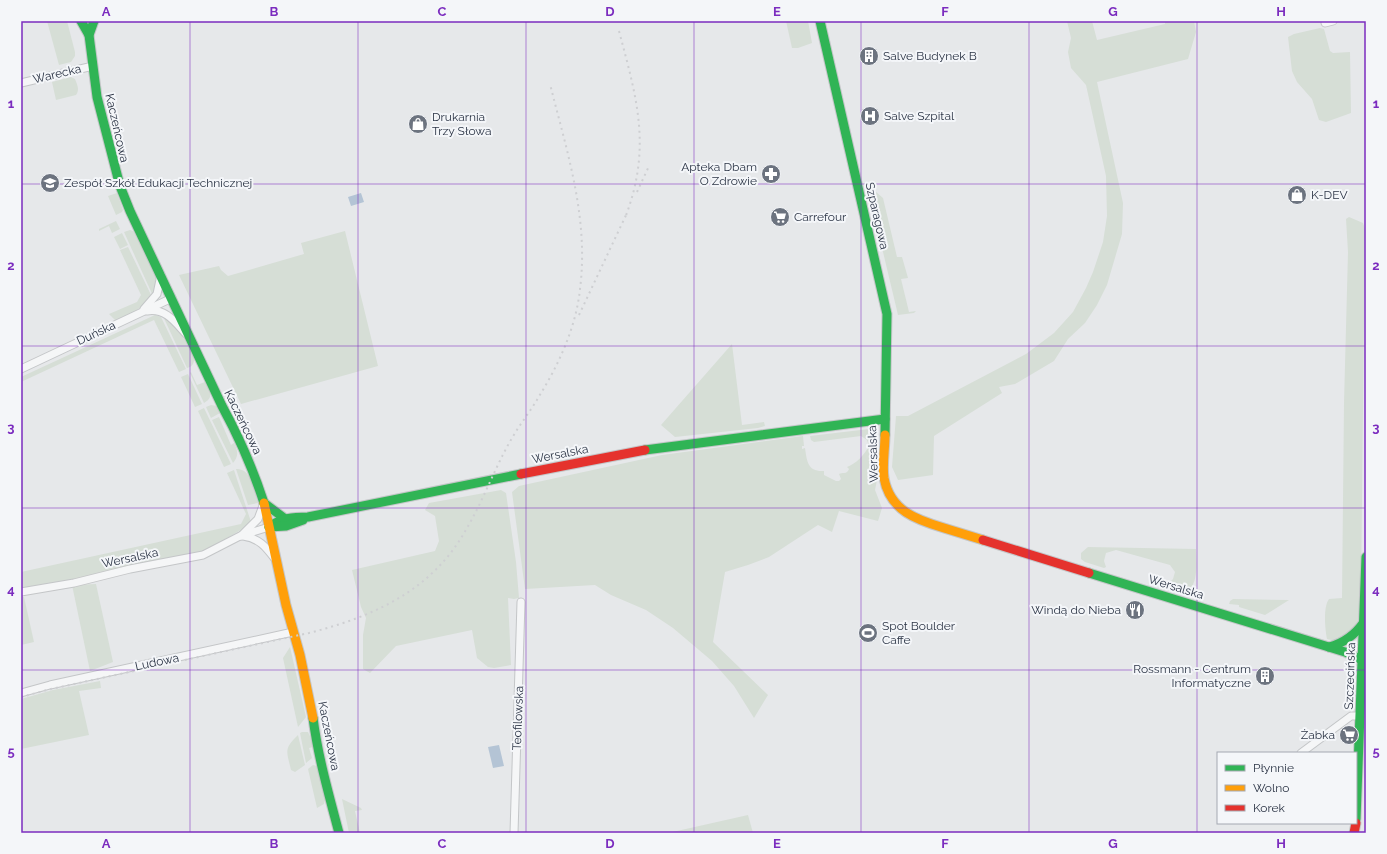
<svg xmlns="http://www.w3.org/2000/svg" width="1387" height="854" viewBox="0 0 1387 854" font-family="Raleway,sans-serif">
<rect width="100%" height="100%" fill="#e6e8ea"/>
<!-- green -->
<g fill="#d6ded6">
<polygon points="47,21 67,21 75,52 75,56 71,62 59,65"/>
<polygon points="786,21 808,21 812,43 798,48 792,48"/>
<polygon points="1067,21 1092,21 1097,40 1165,24 1165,21 1194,21 1196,32 1188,59 1097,82 1123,203 1122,234 1107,285 1097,305 1085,323 1068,339 1054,361 1015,384 999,387 1002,393 934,436 933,475 898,480 892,467 896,416 908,416 1026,354 1054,333 1073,312 1086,288 1093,272 1103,242 1107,216 1106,176 1086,85 1071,68 1068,52 1071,38"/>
<polygon points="1320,28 1324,29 1330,51 1333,53 1350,52 1351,113 1326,122 1319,120 1312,99 1297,82 1292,71 1288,37 1294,34"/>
<path d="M71 77 75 79C77 84 80 90 76 95L56 100 52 82Z"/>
<polygon points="876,192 883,198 897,257 902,257 908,278 901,279 909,312 916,311 914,313 898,315 869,193"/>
<polygon points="117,193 123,210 122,212 116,215 108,196"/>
<path d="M1349 217 1363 223 1365 229 1361 590C1360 606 1362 629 1345 636 1338 640 1335 641 1327 639 1325 629 1323 607 1329 599L1342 598 1344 403 1348 252 1346 219Z"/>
<polygon points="116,221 120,229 112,233 109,226 99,231 99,229"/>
<polygon points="130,230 133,231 135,234 157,280 153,296 124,232"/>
<polygon points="345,231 378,366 241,404 179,275 219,266 221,270 228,276 304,254 301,243"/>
<polygon points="122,233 128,245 120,249 114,237"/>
<path d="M128 247 152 297C143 306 128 318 115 320L109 314 137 302 141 295 120 250Z"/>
<path d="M162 314C166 317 170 320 174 324 179 331 195 354 194 361 193 365 191 367 187 368Z"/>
<polygon points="155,315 161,317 186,369 179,372 154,320 21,382 21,377"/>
<polygon points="732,344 742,425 764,422 765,426 758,428 675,437 661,425"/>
<path d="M191 372 197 385 205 382C209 391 215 397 204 403L190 373Z"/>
<polygon points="188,374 202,404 195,407 181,377"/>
<polygon points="211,405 217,406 220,413 211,418 206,407"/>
<polygon points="204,408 231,464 224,467 198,411"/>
<path d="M219 417 231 445 234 443C238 451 239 456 233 463L212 420Z"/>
<path d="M869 429 873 431 876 440 878 475 875 490 882 508 878 521 839 511 832 532 818 525 769 557 748 565 725 572 713 642 768 695 754 718 734 686 712 661 673 628 646 610 611 595 595 585 525 589 512 492 519 486 662 455 803 436 804 446H802V449L805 448C807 462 808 472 824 471V475L836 481H839L841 479 839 474C842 472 847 475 849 469L847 467C856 464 865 454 869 446L867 440 861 436 814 442 811 440 810 436Z"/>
<path d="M236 469C252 468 254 491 258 503L248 505Z"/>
<polygon points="234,470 251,522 244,528 204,552 68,582 21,589 21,572 241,524 246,514 227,473"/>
<polygon points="501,490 506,493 516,562 519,598 514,599 508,598 511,665 494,668 488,667 477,658 472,630 396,646 370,673 363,669 363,635 366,618 361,607 352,570 435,551 439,541 435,516 425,510 429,503"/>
<path d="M1088 547 1196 549C1196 563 1199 581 1188 592L1173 589 1168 584 1173 579 1175 572 1170 565 1116 550 1106 553 1104 561 1106 567 1104 568 1085 562 1081 559V553Z"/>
<polygon points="96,584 113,662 90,671 72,585"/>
<polygon points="21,597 24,597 34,642 21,645"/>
<polygon points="1233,599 1289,600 1265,615 1239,607 1239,605 1229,604 1230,601"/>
<polygon points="290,647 306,717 298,727 283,658"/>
<polygon points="100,681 101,688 79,691 89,735 21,749 21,699 53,690"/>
<polygon points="302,732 308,732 310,736 313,747 309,748 312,758 306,763 300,733"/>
<path d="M298 735 305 765 295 772 291 770C287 752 283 749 298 735Z"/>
<polygon points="313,765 317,766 325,800 324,804 317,808 308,769"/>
<polygon points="342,799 361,808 362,810 355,811 360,833 349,833"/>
<polygon points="748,815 753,833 668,833"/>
</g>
<!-- water -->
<g fill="#b4c4d5">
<polygon points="361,193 364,202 351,206 348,197"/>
<polygon points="499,745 504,766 493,768 488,747"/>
</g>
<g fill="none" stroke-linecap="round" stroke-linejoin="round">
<defs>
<g id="street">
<polyline points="1325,23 1333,21"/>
<polyline points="21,83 93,66"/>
<polyline points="144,309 157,294 161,275"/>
<path d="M147 311C166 308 175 322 186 334"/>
<polyline points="21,369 172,298"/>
<polyline points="241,536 258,519 264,503"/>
<path d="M243 536C259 538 266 547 275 559"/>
<polyline points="21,592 74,583 130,569 203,555 240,536 269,527"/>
<polyline points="21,693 50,685 293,632"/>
<polyline points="1301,753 1351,716 1360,716"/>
<polyline points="514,833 521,602"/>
</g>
<g id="fast">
<polyline points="81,21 89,35"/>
<path d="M94 21 89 35 97 97 120 186 130 211 222 406C239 437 253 469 264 503"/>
<polyline points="820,21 887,314 885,435"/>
<polyline points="645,450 885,419"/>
<polyline points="264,503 284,518"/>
<path d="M269 527C281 518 293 517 308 517L521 474"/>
<polyline points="269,527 286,526 303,520"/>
<polyline points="1089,573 1345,652 1362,660"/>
<path d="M1329 647C1344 643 1355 635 1364 622"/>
<path d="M313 718C318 757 329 795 339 833"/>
<polyline points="1356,819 1366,557"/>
</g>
<g id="slow">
<path d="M885 435C885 449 882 465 884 478 890 511 917 520 944 528 957 532 970 536 983 540"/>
<polyline points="264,503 286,605 300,655 313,718"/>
</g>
<g id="jam">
<polyline points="521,474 645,450"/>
<polyline points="983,540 1089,573"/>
<polyline points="1354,833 1356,823"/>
</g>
</defs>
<!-- street casing -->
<use href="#street" stroke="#c4c6c8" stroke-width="9"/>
<!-- fast casing -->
<use href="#fast" stroke="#c4c6c8" stroke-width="11"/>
<!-- slow casing -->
<use href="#slow" stroke="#c4c6c8" stroke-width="11"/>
<!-- jam casing -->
<use href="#jam" stroke="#c4c6c8" stroke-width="11"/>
<!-- street -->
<use href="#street" stroke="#f5f6f7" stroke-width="7"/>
<!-- fast -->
<use href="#fast" stroke="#30b455" stroke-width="9"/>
<!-- slow -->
<use href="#slow" stroke="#ff9f0a" stroke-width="9"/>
<!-- jam -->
<use href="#jam" stroke="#e5322d" stroke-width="9"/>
<!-- rail -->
<g stroke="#cecfd2" stroke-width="2" stroke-dasharray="2 4" stroke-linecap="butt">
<path d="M619 31C637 99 652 148 625 218"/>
<polyline points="637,192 649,166"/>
<polyline points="579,315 627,213"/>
<path d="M21 697 51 689 309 633C375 616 433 590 467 528 484 499 495 467 512 438 520 424 530 412 538 398 558 366 576 328 580 289 589 218 567 152 550 84"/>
</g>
</g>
<!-- grid -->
<path fill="none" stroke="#7b2cbf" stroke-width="1" stroke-opacity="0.55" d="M190 21V833M358 21V833M526 21V833M694 21V833M861 21V833M1029 21V833M1197 21V833M21 184H1366M21 346H1366M21 508H1366M21 670H1366"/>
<!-- icons -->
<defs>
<symbol id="building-disc" viewBox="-11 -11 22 22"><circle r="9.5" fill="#6c737f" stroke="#f4f6f9"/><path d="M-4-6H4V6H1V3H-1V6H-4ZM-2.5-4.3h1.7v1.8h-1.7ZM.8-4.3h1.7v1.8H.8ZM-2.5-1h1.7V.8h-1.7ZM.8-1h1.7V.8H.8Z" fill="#fff"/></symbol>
<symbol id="hospital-disc" viewBox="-11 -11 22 22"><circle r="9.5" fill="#6c737f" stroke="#f4f6f9"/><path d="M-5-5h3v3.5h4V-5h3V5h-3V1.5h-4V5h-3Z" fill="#fff"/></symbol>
<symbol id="shop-disc" viewBox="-11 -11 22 22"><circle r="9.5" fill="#6c737f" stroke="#f4f6f9"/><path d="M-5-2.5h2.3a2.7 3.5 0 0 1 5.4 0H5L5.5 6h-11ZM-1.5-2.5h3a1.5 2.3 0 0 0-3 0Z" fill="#fff"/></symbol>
<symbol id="pharmacy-disc" viewBox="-11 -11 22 22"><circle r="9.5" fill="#6c737f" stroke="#f4f6f9"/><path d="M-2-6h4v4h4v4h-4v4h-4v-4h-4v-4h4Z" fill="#fff"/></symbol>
<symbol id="school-disc" viewBox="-11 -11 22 22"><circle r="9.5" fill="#6c737f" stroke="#f4f6f9"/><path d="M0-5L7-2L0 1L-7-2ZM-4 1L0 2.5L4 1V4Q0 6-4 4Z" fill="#fff"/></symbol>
<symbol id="supermarket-disc" viewBox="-11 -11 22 22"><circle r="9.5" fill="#6c737f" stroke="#f4f6f9"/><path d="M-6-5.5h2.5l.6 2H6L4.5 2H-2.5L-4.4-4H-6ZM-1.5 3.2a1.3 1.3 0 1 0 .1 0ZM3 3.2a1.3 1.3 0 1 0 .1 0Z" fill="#fff"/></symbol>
<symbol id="restaurant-disc" viewBox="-11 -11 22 22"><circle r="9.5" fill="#6c737f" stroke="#f4f6f9"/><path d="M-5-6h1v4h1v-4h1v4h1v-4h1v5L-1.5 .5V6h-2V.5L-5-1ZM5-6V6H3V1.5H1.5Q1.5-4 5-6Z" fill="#fff"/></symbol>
<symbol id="stadium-disc" viewBox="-11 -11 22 22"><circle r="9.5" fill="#6c737f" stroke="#f4f6f9"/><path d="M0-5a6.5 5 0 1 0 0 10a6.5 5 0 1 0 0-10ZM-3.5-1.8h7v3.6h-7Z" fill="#fff"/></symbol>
</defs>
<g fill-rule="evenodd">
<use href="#building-disc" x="858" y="45" width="22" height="22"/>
<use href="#hospital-disc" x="859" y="105" width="22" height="22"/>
<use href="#shop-disc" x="407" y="113" width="22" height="22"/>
<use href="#pharmacy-disc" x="760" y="163" width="22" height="22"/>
<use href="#school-disc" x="39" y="172" width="22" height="22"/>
<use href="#shop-disc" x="1286" y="184" width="22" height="22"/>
<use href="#supermarket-disc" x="769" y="206" width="22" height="22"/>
<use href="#restaurant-disc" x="1124" y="599" width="22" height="22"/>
<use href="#stadium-disc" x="857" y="622" width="22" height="22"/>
<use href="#building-disc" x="1254" y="665" width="22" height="22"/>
<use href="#supermarket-disc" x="1338" y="724" width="22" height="22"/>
</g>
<g text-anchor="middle" stroke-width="4" stroke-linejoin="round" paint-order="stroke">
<!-- poi labels -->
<g font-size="12" fill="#2b3445" stroke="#f4f6f9" text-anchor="start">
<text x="883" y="60">Salve Budynek B</text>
<text x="884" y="120">Salve Szpital</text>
<text x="432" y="121">Drukarnia<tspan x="432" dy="14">Trzy Słowa</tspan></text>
<text x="757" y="171" text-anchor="end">Apteka Dbam<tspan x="757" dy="14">O Zdrowie</tspan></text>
<text x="64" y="187">Zespół Szkół Edukacji Technicznej</text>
<text x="1311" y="199">K-DEV</text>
<text x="794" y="221">Carrefour</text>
<text x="1121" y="614" text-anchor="end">Windą do Nieba</text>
<text x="882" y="630">Spot Boulder<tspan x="882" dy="14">Caffe</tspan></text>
<text x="1251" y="673" text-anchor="end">Rossmann - Centrum<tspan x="1251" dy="14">Informatyczne</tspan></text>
<text x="1335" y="739" text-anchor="end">Żabka</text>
</g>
<!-- street labels -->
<g font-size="12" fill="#2b3445" stroke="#f4f6f9">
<text transform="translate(57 74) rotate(-13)" y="4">Warecka</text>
<text transform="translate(117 128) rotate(77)" y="4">Kaczeńcowa</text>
<text transform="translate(877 216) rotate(77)" y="4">Szparagowa</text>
<text transform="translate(96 333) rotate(-25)" y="4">Duńska</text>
<text transform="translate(243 422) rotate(64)" y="4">Kaczeńcowa</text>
<text transform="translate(560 454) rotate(-11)" y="4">Wersalska</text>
<text transform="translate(873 454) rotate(-92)" y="4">Wersalska</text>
<text transform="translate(130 558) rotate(-12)" y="4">Wersalska</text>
<text transform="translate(1176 587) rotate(17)" y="4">Wersalska</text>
<text transform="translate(157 662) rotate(-12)" y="4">Ludowa</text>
<text transform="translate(1350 676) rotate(-88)" y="4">Szczecińska</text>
<text transform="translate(518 718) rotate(-88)" y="4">Teofilowska</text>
<text transform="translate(329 736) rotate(79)" y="4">Kaczeńcowa</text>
</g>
</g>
<!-- border -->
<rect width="1387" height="854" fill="none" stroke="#f4f6f9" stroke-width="44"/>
<!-- legend -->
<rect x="1217" y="752" width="140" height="72" fill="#f4f6f9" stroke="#a4a8b1"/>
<rect x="1225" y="765" width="20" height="6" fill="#30b455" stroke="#a4a8b1"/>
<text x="1253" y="772" font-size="12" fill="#2b3445">Płynnie</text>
<rect x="1225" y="785" width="20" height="6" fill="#ff9f0a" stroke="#a4a8b1"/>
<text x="1253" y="792" font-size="12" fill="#2b3445">Wolno</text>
<rect x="1225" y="805" width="20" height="6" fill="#e5322d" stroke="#a4a8b1"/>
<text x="1253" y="812" font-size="12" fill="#2b3445">Korek</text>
<rect x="22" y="22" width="1343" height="810" fill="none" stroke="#7b2cbf" stroke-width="1.5"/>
<g font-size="13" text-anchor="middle" font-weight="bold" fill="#7b2cbf">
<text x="106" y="16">A</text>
<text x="274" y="16">B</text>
<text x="442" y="16">C</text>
<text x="610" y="16">D</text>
<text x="777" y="16">E</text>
<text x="945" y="16">F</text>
<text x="1113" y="16">G</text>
<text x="1281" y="16">H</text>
<text x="11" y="108">1</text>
<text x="1376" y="108">1</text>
<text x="11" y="270">2</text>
<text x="1376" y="270">2</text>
<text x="11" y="432">3</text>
<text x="1376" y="432">3</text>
<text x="11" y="594">4</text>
<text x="1376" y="594">4</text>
<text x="11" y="756">5</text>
<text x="1376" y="756">5</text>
<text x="106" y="848">A</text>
<text x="274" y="848">B</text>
<text x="442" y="848">C</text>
<text x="610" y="848">D</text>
<text x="777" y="848">E</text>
<text x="945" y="848">F</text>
<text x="1113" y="848">G</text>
<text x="1281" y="848">H</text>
</g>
</svg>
